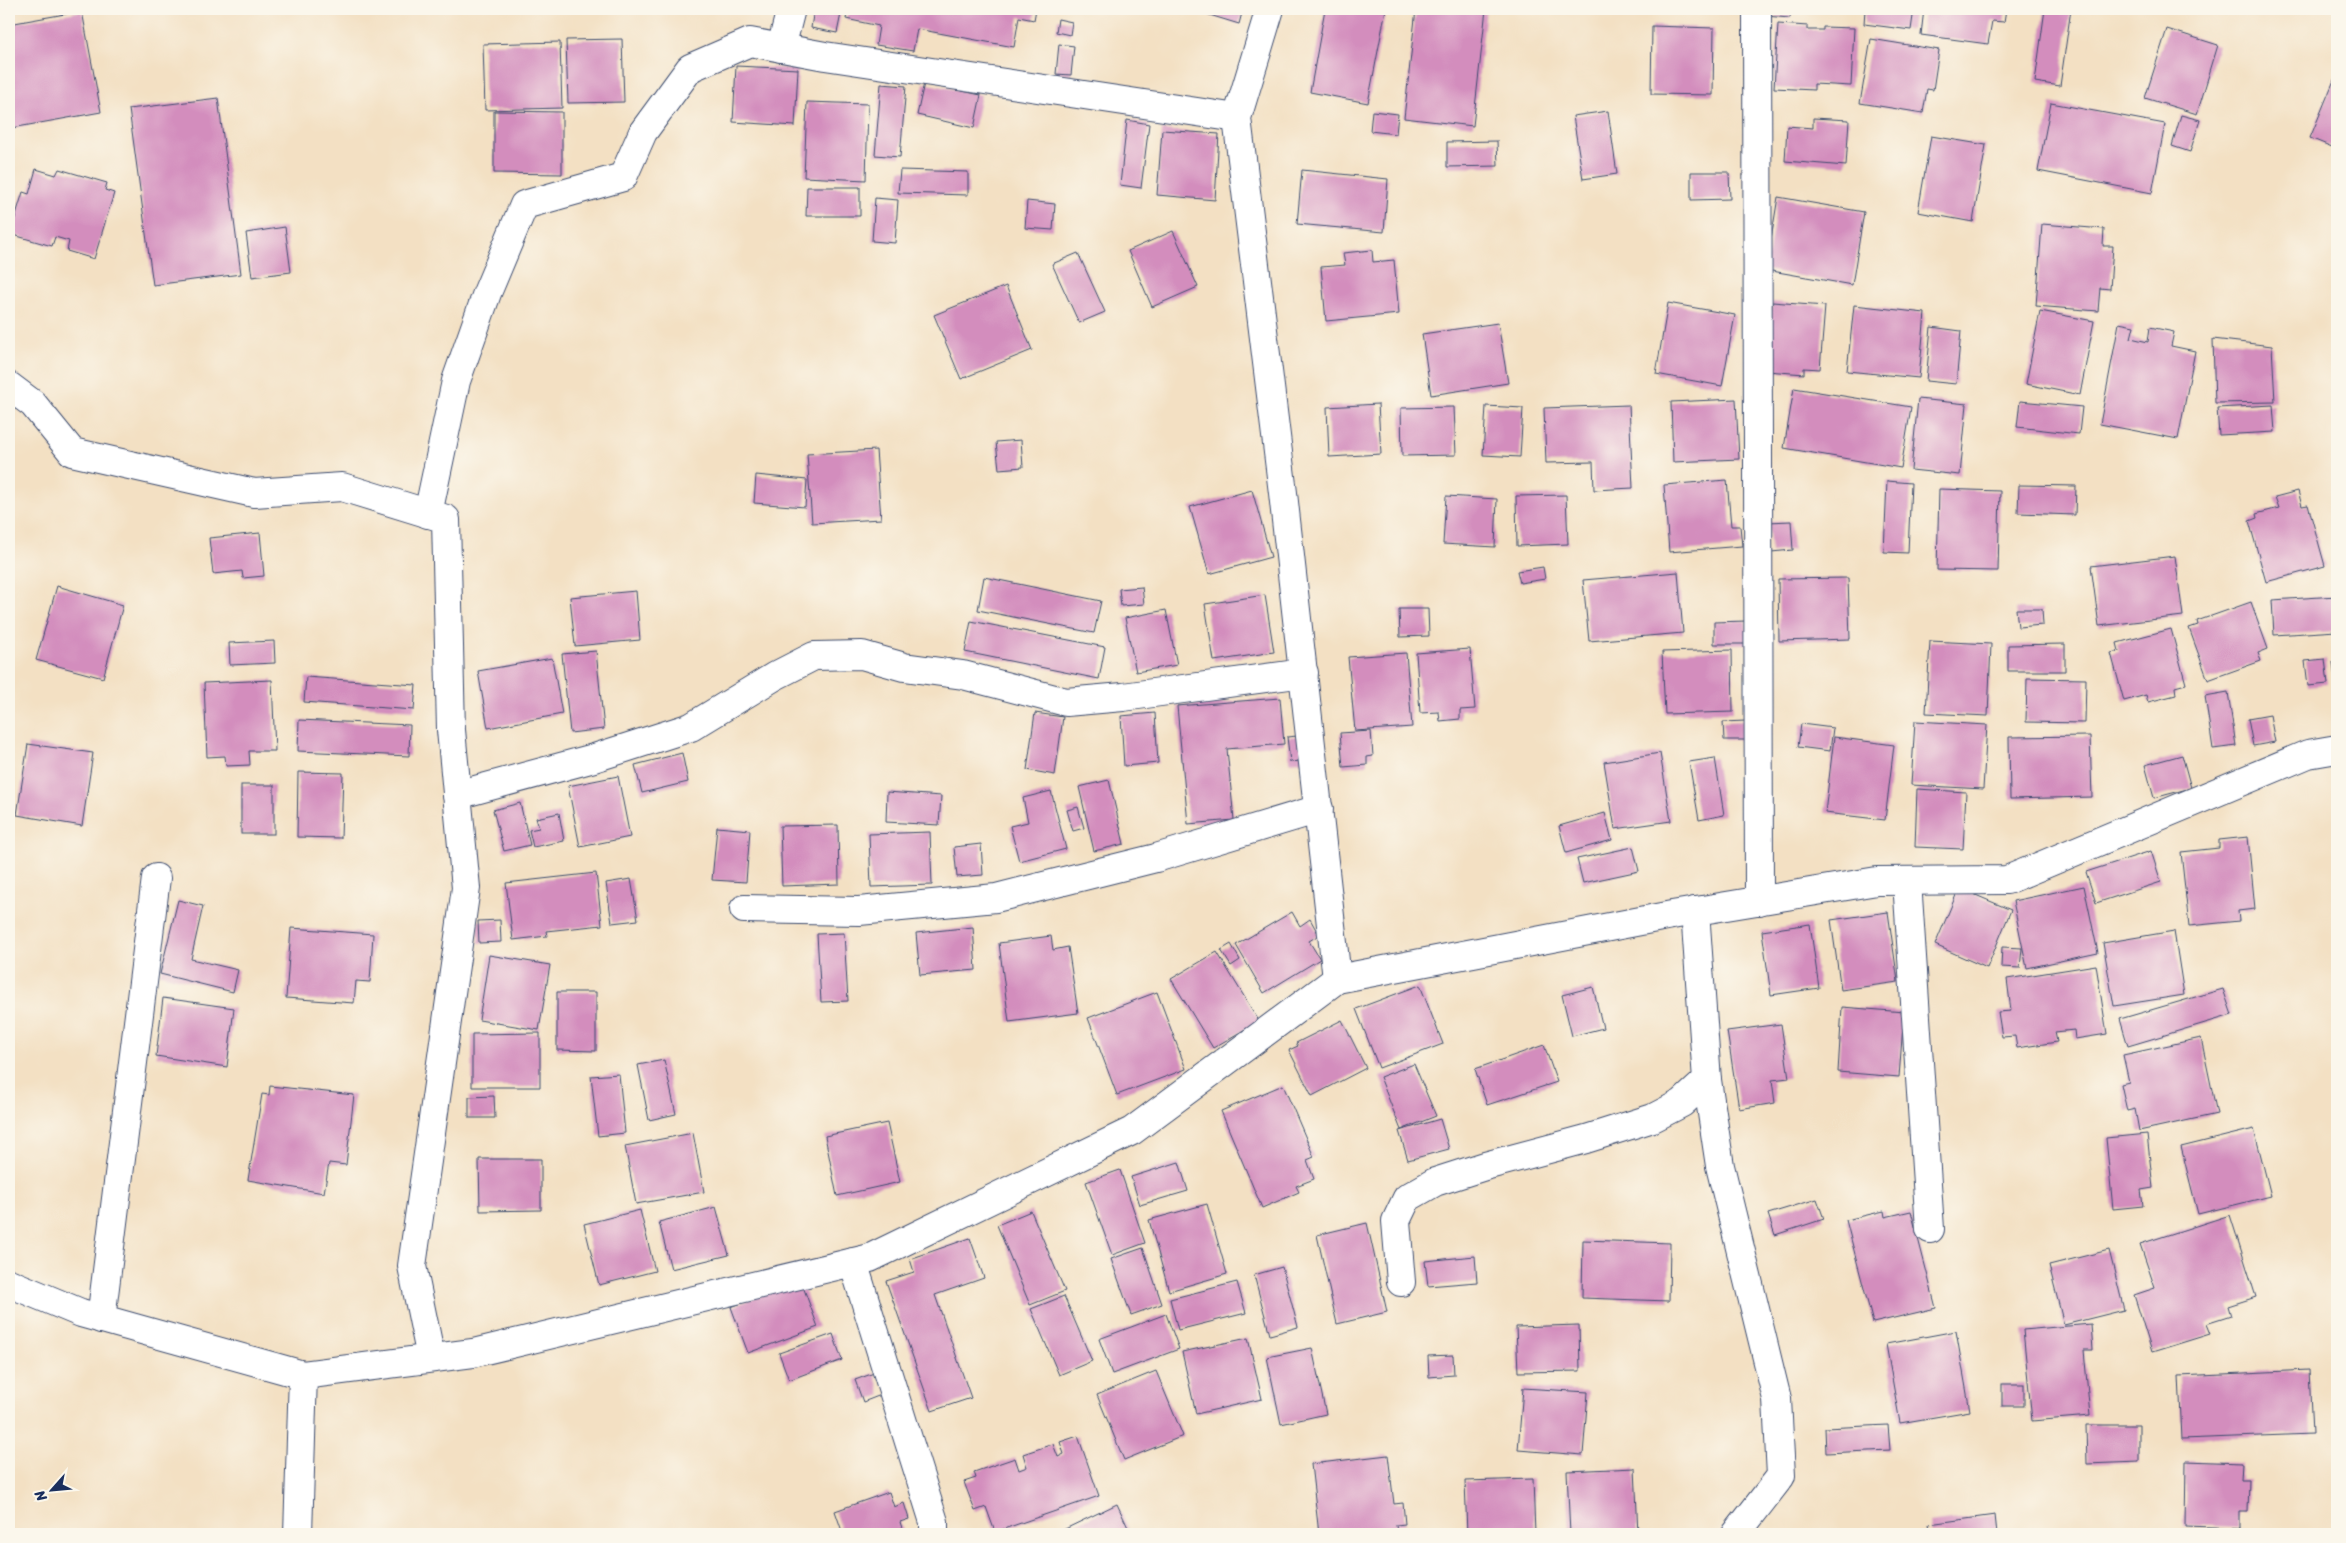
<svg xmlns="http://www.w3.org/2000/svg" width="2346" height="1543" viewBox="0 0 2346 1543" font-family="Sriracha,sans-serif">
<rect width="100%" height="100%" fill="#fbf7ec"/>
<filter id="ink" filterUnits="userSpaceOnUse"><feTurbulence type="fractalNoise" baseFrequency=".02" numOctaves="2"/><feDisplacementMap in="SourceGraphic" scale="10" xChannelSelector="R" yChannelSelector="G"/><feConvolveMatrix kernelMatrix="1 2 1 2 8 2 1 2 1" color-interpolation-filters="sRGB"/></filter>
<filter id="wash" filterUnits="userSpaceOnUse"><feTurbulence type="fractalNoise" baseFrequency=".0096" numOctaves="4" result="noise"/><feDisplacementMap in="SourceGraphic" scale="20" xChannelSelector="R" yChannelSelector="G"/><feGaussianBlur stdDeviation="1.12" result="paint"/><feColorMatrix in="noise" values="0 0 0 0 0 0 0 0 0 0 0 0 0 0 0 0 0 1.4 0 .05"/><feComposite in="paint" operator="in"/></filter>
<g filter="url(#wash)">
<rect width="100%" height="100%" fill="#f3e0c3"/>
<g id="blocks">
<!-- building -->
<g fill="#d38dbd">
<polygon points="814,9 842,9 837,33 811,28"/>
<polygon points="848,9 1036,9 1034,20 1019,17 1014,47 917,29 913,51 876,45 879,26 846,19"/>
<polygon points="1190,9 1243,9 1239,24"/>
<polygon points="1325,9 1386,9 1368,103 1310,92"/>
<polygon points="1416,9 1486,9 1473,126 1404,118"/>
<polygon points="1765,9 1791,9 1790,18 1765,16"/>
<polygon points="1865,9 1914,9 1911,30 1864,24"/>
<polygon points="1924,9 2006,9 2004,22 1992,21 1988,44 1921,35"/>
<polygon points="2045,9 2071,9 2060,86 2035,82"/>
<polygon points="82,11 101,112 12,128 9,112 9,24"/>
<polygon points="1058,19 1072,22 1070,35 1056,32"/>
<polygon points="1778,24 1808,26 1808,30 1823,30 1823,27 1854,28 1851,86 1814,84 1814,90 1774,88"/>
<polygon points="1652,26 1714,28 1713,95 1651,94"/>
<polygon points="2167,29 2218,45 2197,114 2145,98"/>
<polygon points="622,39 624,102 568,103 566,40"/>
<polygon points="1871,39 1939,50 1933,90 1927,89 1923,113 1860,103"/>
<polygon points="560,42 562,108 485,110 483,44"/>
<polygon points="1059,44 1074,46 1071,75 1056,74"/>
<polygon points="736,66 798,69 795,126 733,122"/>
<polygon points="2337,73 2337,149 2310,138"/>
<polygon points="924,83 981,95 974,128 917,115"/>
<polygon points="881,84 906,86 900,157 875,155"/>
<polygon points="218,98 241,274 153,285 129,109"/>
<polygon points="807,102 868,104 866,180 804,177"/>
<polygon points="2051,103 2165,124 2152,193 2038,171"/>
<polygon points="494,111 562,112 562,174 494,173"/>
<polygon points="1372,111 1398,114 1396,134 1370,131"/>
<polygon points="1608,111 1617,174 1583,179 1573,116"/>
<polygon points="2181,115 2200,120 2190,152 2172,146"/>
<polygon points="1813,118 1849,120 1846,166 1785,161 1787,126 1813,128"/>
<polygon points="1127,120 1149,124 1141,188 1120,185"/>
<polygon points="1162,130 1219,134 1215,200 1157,195"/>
<polygon points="1931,136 1986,145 1973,222 1918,212"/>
<polygon points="1497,141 1498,166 1447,167 1447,142"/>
<polygon points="36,169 56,175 59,169 107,183 105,190 114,193 94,259 67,251 69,241 55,237 52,246 10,234 23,192 29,194"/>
<polygon points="900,170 968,172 968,195 898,193"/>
<polygon points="1302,170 1388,179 1384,232 1297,224"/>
<polygon points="1691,172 1729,172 1730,199 1691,200"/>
<polygon points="807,187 860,187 860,216 806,216"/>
<polygon points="1778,197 1864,212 1852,285 1766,270"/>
<polygon points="875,198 898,200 895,243 872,241"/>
<polygon points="1027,201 1055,204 1053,230 1025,228"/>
<polygon points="2042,224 2104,229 2103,246 2113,246 2110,289 2100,288 2098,311 2036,306"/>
<polygon points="285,227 291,272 252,277 246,233"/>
<polygon points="1173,231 1198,287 1152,307 1128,251"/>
<polygon points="1372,250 1373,262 1394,260 1399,314 1326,321 1321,267 1345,265 1343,253"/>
<polygon points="1078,253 1105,312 1079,323 1052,264"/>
<polygon points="1006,286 1032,350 961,379 934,315"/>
<polygon points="1772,302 1825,306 1820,369 1804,368 1804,374 1767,371"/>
<polygon points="1668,303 1735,315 1722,386 1656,374"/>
<polygon points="1854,305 1925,313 1919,378 1847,371"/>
<polygon points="2040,311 2094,321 2080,395 2026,384"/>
<polygon points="1498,323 1508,383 1431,395 1422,334"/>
<polygon points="2119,323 2134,326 2131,338 2148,342 2150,327 2174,332 2171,346 2195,351 2178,439 2100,424"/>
<polygon points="1931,327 1961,331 1956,384 1926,381"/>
<polygon points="2213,339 2272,346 2275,402 2215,403"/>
<polygon points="1794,388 1911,407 1901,468 1784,448"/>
<polygon points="1736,399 1739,459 1673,462 1671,402"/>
<polygon points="1918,399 1967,404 1960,475 1911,470"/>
<polygon points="2020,401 2082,407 2079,434 2017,427"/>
<polygon points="1378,404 1381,454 1329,457 1327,407"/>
<polygon points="1629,405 1633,488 1594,490 1593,462 1546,463 1544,408"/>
<polygon points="2273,405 2275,432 2219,435 2217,408"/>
<polygon points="1486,406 1523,408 1520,457 1483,455"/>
<polygon points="1454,407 1456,455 1402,456 1401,408"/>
<polygon points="1021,440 1023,467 999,469 996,442"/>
<polygon points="876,450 881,519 812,523 807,454"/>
<polygon points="756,475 807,480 805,507 754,503"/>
<polygon points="1727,480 1731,526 1740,526 1742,546 1669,552 1664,485"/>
<polygon points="1887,481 1911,483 1908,553 1884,552"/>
<polygon points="2019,485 2076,486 2075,515 2018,513"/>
<polygon points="1939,489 2000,491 1998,571 1937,570"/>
<polygon points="1252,490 1271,557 1209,574 1190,507"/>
<polygon points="2298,491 2302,506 2308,505 2325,566 2266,582 2249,521 2257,518 2256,514 2279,508 2275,497"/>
<polygon points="1566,495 1568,544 1517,546 1516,496"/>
<polygon points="1446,496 1497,499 1495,547 1443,544"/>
<polygon points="1791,521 1793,550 1771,552 1768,522"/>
<polygon points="260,533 264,576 243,578 242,571 213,574 209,538"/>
<polygon points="2175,556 2183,616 2099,626 2091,566"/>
<polygon points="1543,567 1545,579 1520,583 1517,571"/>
<polygon points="1678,572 1683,633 1589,641 1583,580"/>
<polygon points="984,577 1101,601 1094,633 978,610"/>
<polygon points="1848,578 1850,639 1779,641 1778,579"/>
<polygon points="57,586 123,605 103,678 36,660"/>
<polygon points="1142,587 1144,604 1121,606 1119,589"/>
<polygon points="636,591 640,640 575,646 570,597"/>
<polygon points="1265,595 1274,652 1214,661 1205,604"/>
<polygon points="2337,596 2337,631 2274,635 2272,600"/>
<polygon points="2251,602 2268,649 2258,653 2261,661 2208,680 2189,628 2198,625 2197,621"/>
<polygon points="1399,609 1428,609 1429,636 1400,637"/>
<polygon points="2016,609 2042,609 2043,625 2018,627"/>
<polygon points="1166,610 1177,665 1136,672 1125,618"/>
<polygon points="971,621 1105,647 1099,679 965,652"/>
<polygon points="1746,621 1747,644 1714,644 1714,622"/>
<polygon points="2171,629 2186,684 2175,687 2176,695 2148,702 2146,695 2124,701 2111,653 2119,651 2117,643"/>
<polygon points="274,641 275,663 230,665 229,643"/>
<polygon points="1930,641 1991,644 1988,716 1926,713"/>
<polygon points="2065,644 2065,671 2008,671 2008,645"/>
<polygon points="1470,649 1475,709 1460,710 1460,719 1440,721 1439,712 1420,713 1416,653"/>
<polygon points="1732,650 1733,712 1665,714 1662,652"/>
<polygon points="596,651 604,729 570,733 562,654"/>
<polygon points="1406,653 1412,727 1355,731 1348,657"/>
<polygon points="552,658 562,714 488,728 478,671"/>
<polygon points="2325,659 2328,684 2308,686 2305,661"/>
<polygon points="2333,662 2337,662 2337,687 2336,687"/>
<polygon points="306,677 416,685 414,710 304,702"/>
<polygon points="2027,678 2086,679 2085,723 2026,722"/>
<polygon points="272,680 275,751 249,751 250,765 226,766 225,756 207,757 204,683"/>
<polygon points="2228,692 2236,746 2213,749 2205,696"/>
<polygon points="1280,698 1284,744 1227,749 1234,820 1188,824 1177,706"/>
<polygon points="1035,713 1063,717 1055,775 1027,770"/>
<polygon points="1155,713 1158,763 1124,766 1121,716"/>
<polygon points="2270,715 2275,742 2253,746 2248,719"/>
<polygon points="299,720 410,725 409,756 298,751"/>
<polygon points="1745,721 1745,740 1724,740 1723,722"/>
<polygon points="1915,721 1987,725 1983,789 1911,785"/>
<polygon points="1801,724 1833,728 1830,751 1798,747"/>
<polygon points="1371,731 1373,756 1367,757 1367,765 1343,767 1340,733"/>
<polygon points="1307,735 1310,760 1290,762 1287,737"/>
<polygon points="2090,736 2092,797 2010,799 2009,737"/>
<polygon points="1834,737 1894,745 1885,820 1825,813"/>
<polygon points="28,744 93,753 82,826 17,815"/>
<polygon points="682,753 688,782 642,793 635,765"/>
<polygon points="1660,753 1671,821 1615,829 1604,762"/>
<polygon points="2182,755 2191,788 2154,798 2145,765"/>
<polygon points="1715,758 1724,815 1699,820 1689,762"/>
<polygon points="298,772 343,773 341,838 297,837"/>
<polygon points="618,776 630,837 580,847 568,786"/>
<polygon points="1109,780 1124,844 1094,851 1079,787"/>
<rect x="241" y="785" width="33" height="49"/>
<polygon points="1917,789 1966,792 1963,849 1915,847"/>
<polygon points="1051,791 1066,849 1019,861 1010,826 1028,822 1023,798"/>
<polygon points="887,792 941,796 939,825 886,822"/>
<polygon points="520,803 530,845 504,851 493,810"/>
<polygon points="1078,807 1084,828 1073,831 1067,810"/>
<polygon points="559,813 564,841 533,847 529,830 539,828 536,818"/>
<polygon points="1605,813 1612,840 1566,853 1559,826"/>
<polygon points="838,825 839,884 782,886 780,826"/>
<polygon points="717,827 750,830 746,882 712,880"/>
<polygon points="930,832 932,885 871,887 869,834"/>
<polygon points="2248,837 2255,909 2238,911 2239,921 2189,926 2181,852 2219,848 2219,840"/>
<polygon points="981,844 983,875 957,877 954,847"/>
<polygon points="1633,847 1639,871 1583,883 1577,859"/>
<polygon points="2151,851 2161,882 2096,903 2086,872"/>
<polygon points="596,873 602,925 546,931 547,936 513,940 506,883"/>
<polygon points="631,879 638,920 612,923 606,883"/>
<polygon points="2084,886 2098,953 2027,968 2013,901"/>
<polygon points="1959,888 2011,910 1987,968 1935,945"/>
<polygon points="178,900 203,906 191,959 238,970 233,992 160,974"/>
<polygon points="1292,912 1300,926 1310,919 1319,935 1309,941 1320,959 1264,993 1236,945"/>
<polygon points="1888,912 1898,982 1841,990 1831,920"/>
<polygon points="500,920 501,942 479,943 478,921"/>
<polygon points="1810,924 1819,988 1771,995 1762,931"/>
<polygon points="973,927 976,970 920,975 916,933"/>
<polygon points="291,928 373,934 370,982 356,981 354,1003 286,998"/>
<polygon points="2174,931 2184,995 2114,1006 2103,943"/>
<polygon points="844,933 848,1001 821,1002 817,934"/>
<polygon points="1051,936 1053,950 1068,947 1078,1013 1009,1022 999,943"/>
<polygon points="1231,944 1240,960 1231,966 1221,950"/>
<polygon points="2002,947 2022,948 2020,968 2001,967"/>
<polygon points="1217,952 1259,1021 1213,1048 1171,979"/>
<polygon points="489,955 550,965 539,1030 479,1020"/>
<polygon points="2096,965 2107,1034 2075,1039 2074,1030 2055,1032 2057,1042 2017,1048 2015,1036 2002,1037 1998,1012 2011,1011 2007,979"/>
<polygon points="1420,985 1443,1044 1379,1068 1356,1009"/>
<polygon points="1593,987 1603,1028 1572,1036 1562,995"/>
<polygon points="2223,989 2232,1015 2128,1046 2120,1019"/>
<polygon points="557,992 596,992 596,1051 557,1050"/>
<polygon points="1157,992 1186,1069 1117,1095 1088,1018"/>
<polygon points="163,998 234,1008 227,1067 156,1056"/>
<polygon points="1842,1007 1904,1012 1899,1077 1838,1072"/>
<polygon points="1342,1020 1366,1068 1312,1096 1289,1050 1298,1046 1296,1043"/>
<polygon points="1781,1024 1789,1078 1772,1080 1775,1103 1739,1109 1727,1031"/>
<polygon points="540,1033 540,1087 472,1087 472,1034"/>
<polygon points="2201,1038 2217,1114 2139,1131 2135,1109 2127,1111 2121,1084 2129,1082 2123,1055"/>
<polygon points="1544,1045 1557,1082 1487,1105 1475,1069"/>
<polygon points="664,1060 676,1114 649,1120 638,1065"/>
<polygon points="1414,1064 1436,1116 1401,1130 1380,1077"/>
<polygon points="619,1074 625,1133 598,1136 591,1076"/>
<polygon points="1283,1085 1314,1157 1307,1160 1314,1179 1296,1186 1299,1192 1262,1208 1221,1111"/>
<polygon points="270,1086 354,1095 346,1165 329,1163 324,1193 248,1180 262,1094 269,1095"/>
<polygon points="494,1096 495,1118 469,1118 469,1097"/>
<polygon points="1440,1119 1449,1149 1408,1160 1399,1131"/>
<polygon points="887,1123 900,1182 837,1196 825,1136"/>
<polygon points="2254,1129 2271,1196 2198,1214 2181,1147"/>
<polygon points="693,1133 704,1192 636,1204 625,1146"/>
<polygon points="2147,1134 2153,1188 2141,1190 2143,1206 2113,1209 2106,1138"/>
<polygon points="479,1159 541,1159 541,1210 480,1211"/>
<polygon points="1179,1162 1188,1191 1140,1205 1131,1177"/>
<polygon points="1120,1170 1145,1243 1112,1255 1086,1182"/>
<polygon points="1817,1199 1824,1219 1775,1235 1768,1214"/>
<polygon points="1207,1204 1227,1274 1169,1291 1149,1220"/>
<polygon points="716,1207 729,1255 671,1269 659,1222"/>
<polygon points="640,1210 655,1271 599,1285 584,1224"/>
<polygon points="1031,1211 1065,1291 1030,1305 997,1225"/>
<polygon points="1884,1211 1885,1217 1911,1211 1936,1308 1873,1323 1846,1220"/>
<polygon points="2230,1215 2256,1297 2228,1306 2231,1316 2206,1324 2210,1334 2152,1352 2134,1295 2155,1288 2140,1244"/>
<polygon points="1367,1223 1387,1312 1337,1324 1317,1235"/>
<polygon points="970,1238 984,1278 935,1295 971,1398 932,1411 886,1281 914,1272 910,1259"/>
<polygon points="1583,1240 1670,1243 1669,1301 1582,1298"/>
<polygon points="1143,1248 1162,1304 1131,1315 1111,1259"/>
<polygon points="2109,1250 2124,1310 2064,1325 2049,1265"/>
<polygon points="1475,1256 1477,1282 1428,1286 1425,1261"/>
<polygon points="1282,1267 1298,1327 1270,1335 1254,1275"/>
<polygon points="801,1281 818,1327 748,1353 731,1307"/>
<polygon points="1237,1282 1246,1313 1178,1330 1170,1299"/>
<polygon points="1064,1296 1092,1361 1059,1375 1031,1309"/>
<polygon points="1166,1314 1179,1349 1112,1374 1099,1339"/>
<polygon points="2091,1324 2093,1350 2084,1350 2090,1416 2032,1421 2023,1330"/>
<polygon points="1579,1325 1580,1371 1518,1372 1516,1327"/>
<polygon points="1956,1331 1970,1411 1900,1423 1886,1344"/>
<polygon points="833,1334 842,1360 789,1380 779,1353"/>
<polygon points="1248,1338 1262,1399 1196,1414 1182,1352"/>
<polygon points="1312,1348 1326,1414 1281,1424 1267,1357"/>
<polygon points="1453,1355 1454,1375 1429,1377 1428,1356"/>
<polygon points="2309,1370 2312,1434 2182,1439 2179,1376"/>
<polygon points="1156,1371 1183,1436 1124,1460 1097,1395"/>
<polygon points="874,1373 881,1395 863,1402 855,1380"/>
<rect x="2002" y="1384" width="22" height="22"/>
<polygon points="1523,1388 1588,1392 1583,1455 1518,1450"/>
<polygon points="1888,1425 1890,1450 1826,1453 1825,1428"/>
<polygon points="2086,1425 2139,1425 2139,1462 2087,1464"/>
<polygon points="1078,1436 1099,1496 995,1532 986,1507 975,1511 964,1482 976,1478 974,1472 1015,1458 1019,1470 1027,1467 1023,1454 1053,1444 1058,1457 1064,1454 1060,1442"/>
<polygon points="1388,1455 1394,1504 1403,1503 1405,1524 1396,1525 1397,1534 1319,1534 1311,1464"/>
<polygon points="2186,1461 2242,1463 2241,1480 2249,1480 2248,1512 2240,1512 2240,1528 2185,1526"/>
<polygon points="1635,1468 1638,1534 1570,1534 1567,1471"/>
<polygon points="1533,1479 1535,1534 1467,1534 1465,1481"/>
<polygon points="889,1492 894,1507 904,1503 909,1519 900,1522 904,1534 843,1534 835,1511"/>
<polygon points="1117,1504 1131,1534 1065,1534 1063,1530"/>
<polygon points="1995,1515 1997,1534 1931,1534 1929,1524"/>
<polygon points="1842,1530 1844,1534 1828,1534"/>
</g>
</g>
</g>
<g filter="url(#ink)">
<use href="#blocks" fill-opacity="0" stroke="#3b4a6d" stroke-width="1"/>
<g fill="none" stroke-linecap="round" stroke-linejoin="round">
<defs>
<g id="minor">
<polyline points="1270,9 1237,118 1283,493 1337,979"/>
<polyline points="1757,9 1759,901"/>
<polyline points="781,48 791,9"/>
<polyline points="9,386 33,404 72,452 254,493 342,487 446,519 451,730 466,888 412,1266 431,1358"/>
<polyline points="428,514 456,381 487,293 524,205 623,177 643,132 690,68 750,42 825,56 1237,118"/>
<polyline points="457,795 594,758 691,727 775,676 814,656 862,655 904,667 963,675 1066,702 1123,697 1304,673"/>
<polyline points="1907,881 1930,1229"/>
<polyline points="744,909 859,911 996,898 1156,858 1319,809"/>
<polyline points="1695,911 1707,1080 1720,1166 1777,1399 1781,1476 1736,1534"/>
<polyline points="853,1262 934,1522 934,1534"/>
<polyline points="1401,1282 1396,1221 1407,1198 1435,1182 1485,1166 1586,1139 1653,1118 1682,1103 1707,1080"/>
<polyline points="9,1283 81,1313 303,1375 473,1353 870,1258 1132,1131 1337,979 1672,915 1877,881 2007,880 2308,754 2337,749"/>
<polyline points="101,1319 156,878"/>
<polyline points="298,1534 303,1375"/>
</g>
</defs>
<!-- minor casing -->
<use href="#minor" stroke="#3b4a6d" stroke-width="30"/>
<!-- minor -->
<use href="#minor" stroke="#fff" stroke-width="28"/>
</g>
</g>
<!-- margin -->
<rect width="2346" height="1543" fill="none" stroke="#fbf7ec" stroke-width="30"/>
<!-- north arrow -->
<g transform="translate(52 1490) rotate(243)" stroke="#fbf7ec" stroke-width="4" paint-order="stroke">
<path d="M0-4L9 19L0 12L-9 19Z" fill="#1b2f5e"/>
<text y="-8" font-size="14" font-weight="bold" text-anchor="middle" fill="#1b2f5e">N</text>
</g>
</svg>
